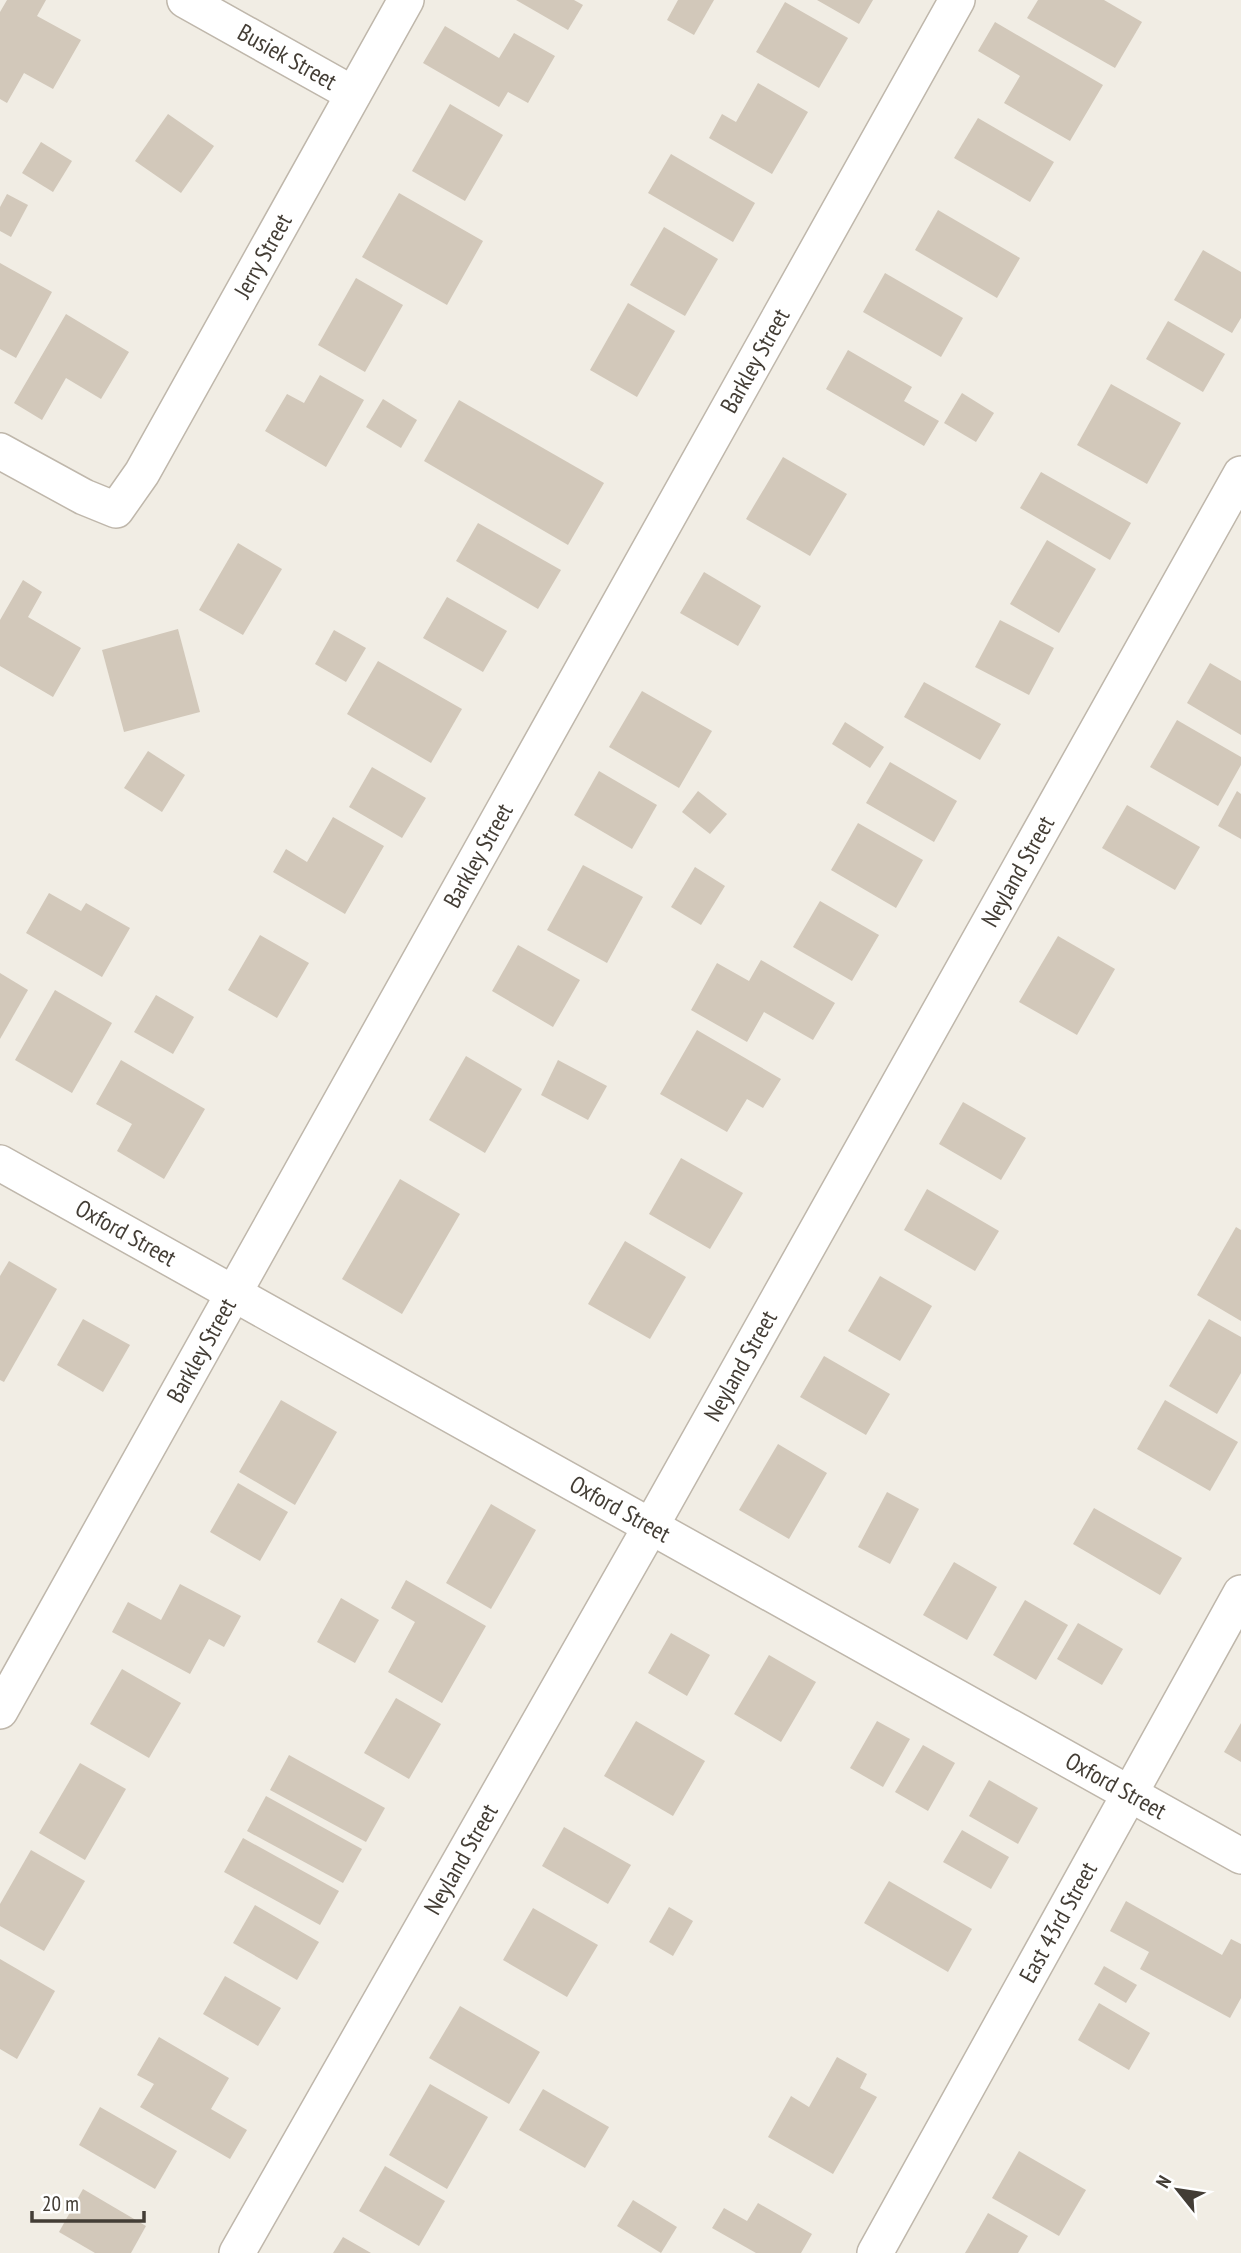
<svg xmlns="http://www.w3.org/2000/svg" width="1241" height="2253" viewBox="0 0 1241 2253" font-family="'PT Sans Narrow',sans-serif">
<rect width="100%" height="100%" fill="#f1ede4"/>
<!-- building -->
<g fill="#d2c8ba">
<polygon points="7,0 46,0 37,16 81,40 53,89 24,73 7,103 0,99 0,12"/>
<polygon points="516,0 574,0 583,5 568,30"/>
<polygon points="678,0 714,0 694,35 667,20"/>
<polygon points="817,0 873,0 859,24"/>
<polygon points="1038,0 1104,0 1142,22 1115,68 1027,18"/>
<polygon points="785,2 848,38 819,88 756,52"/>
<polygon points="995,22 1103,85 1070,141 1004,103 1020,76 978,51"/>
<polygon points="445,26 499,58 514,33 555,56 528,103 508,92 499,107 423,63"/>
<polygon points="758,83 808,112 772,174 709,138 722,114 736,122"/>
<polygon points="450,104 503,135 465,201 412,171"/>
<polygon points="168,114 214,146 181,193 135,161"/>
<polygon points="978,118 1054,162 1030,202 954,158"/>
<polygon points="41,142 72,161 53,192 22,173"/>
<polygon points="671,154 755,203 733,242 648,193"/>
<polygon points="399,193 483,241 447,305 362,257"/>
<polygon points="7,194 28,205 11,237 0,231 0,207"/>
<polygon points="938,210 1020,258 997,298 915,250"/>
<polygon points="664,227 718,259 685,316 630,285"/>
<polygon points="1203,250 1241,272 1241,318 1232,333 1174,300"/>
<polygon points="0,263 52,292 16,358 0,349"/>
<polygon points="885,273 963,318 941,357 863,312"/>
<polygon points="356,278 403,305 365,372 318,345"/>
<polygon points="628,303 675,331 637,397 590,370"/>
<polygon points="66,314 129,352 101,399 66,378 42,420 14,403"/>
<polygon points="1168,321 1225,354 1203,392 1146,359"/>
<polygon points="848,350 912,387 904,401 939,421 924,446 826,389"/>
<polygon points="320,375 364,400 326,467 265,431 287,394 304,403"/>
<polygon points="1111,384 1181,423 1147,484 1077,445"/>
<polygon points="962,393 994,413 976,442 944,423"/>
<polygon points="383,399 417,420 401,448 366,427"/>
<polygon points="459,400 604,483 568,545 424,461"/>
<polygon points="783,457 847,494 810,556 746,519"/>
<polygon points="1041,472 1131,523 1110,560 1020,508"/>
<polygon points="478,523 561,570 538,609 456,561"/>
<polygon points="1047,540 1096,569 1059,633 1010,604"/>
<polygon points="238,543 282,569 243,635 199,610"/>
<polygon points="704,572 761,606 738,646 680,613"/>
<polygon points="23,580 42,592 28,617 81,648 53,697 0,666 0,620"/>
<polygon points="447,597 507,631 483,672 423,638"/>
<polygon points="1000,620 1054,648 1029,695 975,667"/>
<polygon points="178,629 200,712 124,732 102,650"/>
<polygon points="334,630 366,648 346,682 315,664"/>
<polygon points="378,661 462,709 431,763 347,714"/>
<polygon points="1210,663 1241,681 1241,735 1187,703"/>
<polygon points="924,682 1001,724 980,760 904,717"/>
<polygon points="642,691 712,731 679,788 609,747"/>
<polygon points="1177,720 1241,757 1241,765 1218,806 1150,767"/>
<polygon points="845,722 884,747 870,768 832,744"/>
<polygon points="148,751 185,775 162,812 124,788"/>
<polygon points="890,762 957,801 934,842 866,803"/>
<polygon points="372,767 426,798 402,838 349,807"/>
<polygon points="599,771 657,805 632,849 574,815"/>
<polygon points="698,791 727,814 710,834 682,812"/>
<polygon points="1237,791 1241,794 1241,839 1218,826"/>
<polygon points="1127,805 1200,847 1175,890 1102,848"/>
<polygon points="333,817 384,846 345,914 273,872 286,849 307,862"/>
<polygon points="858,823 923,860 896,908 831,870"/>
<polygon points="583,865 643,897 607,963 547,930"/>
<polygon points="695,867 725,886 701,925 671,907"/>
<polygon points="49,893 81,911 86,903 130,928 102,977 26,933"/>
<polygon points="820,901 879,935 852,981 793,947"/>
<polygon points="260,935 309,963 277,1018 228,990"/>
<polygon points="1058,936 1115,969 1077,1035 1019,1002"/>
<polygon points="518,945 580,980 553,1027 492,991"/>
<polygon points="761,960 835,1003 813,1040 764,1012 747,1042 691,1010 717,963 749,981"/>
<polygon points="0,973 28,990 0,1039"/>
<polygon points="55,990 112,1023 72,1093 15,1060"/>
<polygon points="156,995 194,1017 173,1054 134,1032"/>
<polygon points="697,1030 781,1079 763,1108 747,1099 727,1132 660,1094"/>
<polygon points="466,1056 522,1089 485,1153 429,1120"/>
<polygon points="121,1060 205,1109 164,1179 117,1151 132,1124 96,1104"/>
<polygon points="558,1060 607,1086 588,1120 541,1095"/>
<polygon points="963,1102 1026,1138 1001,1180 939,1144"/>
<polygon points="681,1158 743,1193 710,1249 649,1214"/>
<polygon points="400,1179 460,1214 402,1314 342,1279"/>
<polygon points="927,1189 999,1231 975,1271 904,1230"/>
<polygon points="1236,1227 1241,1230 1241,1321 1197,1295"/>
<polygon points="625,1241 686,1277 650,1339 588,1304"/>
<polygon points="9,1261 57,1289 4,1382 0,1380 0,1276"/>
<polygon points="880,1276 932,1306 900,1361 848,1331"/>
<polygon points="83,1319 130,1345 103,1392 57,1365"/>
<polygon points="1209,1319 1241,1337 1241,1373 1217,1414 1169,1386"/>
<polygon points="824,1356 890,1394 866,1435 800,1397"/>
<polygon points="281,1400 337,1432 295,1505 239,1472"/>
<polygon points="1165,1400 1238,1442 1210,1491 1137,1449"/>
<polygon points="778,1444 827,1473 789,1539 739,1510"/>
<polygon points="238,1483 288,1512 260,1561 210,1532"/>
<polygon points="887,1492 919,1509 890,1564 858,1547"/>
<polygon points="491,1504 536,1530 491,1609 446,1583"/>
<polygon points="1094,1508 1182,1558 1160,1595 1073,1544"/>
<polygon points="954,1562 997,1587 967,1640 923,1615"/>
<polygon points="406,1580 486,1626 442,1703 388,1672 415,1622 391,1608"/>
<polygon points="180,1584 241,1616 224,1647 209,1639 190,1674 112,1632 128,1602 161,1620"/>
<polygon points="341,1598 379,1620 355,1663 317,1642"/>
<polygon points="1025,1600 1068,1625 1036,1680 993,1655"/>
<polygon points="1078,1623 1123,1649 1102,1685 1057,1659"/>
<polygon points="671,1633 710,1655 687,1696 648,1673"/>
<polygon points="769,1655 816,1682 781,1742 734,1714"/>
<polygon points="122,1669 181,1703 149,1758 90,1724"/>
<polygon points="396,1698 441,1724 409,1779 364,1753"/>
<polygon points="636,1721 705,1761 673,1816 604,1776"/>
<polygon points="877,1721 910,1739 883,1787 850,1768"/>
<polygon points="1241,1723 1241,1762 1224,1752"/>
<polygon points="923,1745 955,1763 928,1811 895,1792"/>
<polygon points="289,1755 385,1808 366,1842 270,1790"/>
<polygon points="80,1763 126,1789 85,1860 39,1833"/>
<polygon points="989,1780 1038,1808 1018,1844 969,1816"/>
<polygon points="266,1796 362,1849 343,1883 247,1831"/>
<polygon points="564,1827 631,1865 608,1904 542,1866"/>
<polygon points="962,1830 1009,1857 991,1889 943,1862"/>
<polygon points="243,1838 339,1891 320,1925 224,1872"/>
<polygon points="31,1850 85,1881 44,1951 0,1926 0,1904"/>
<polygon points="889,1881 972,1929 948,1972 864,1923"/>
<polygon points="1126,1901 1222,1955 1231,1939 1241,1944 1241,1998 1230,2018 1140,1969 1149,1952 1110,1931"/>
<polygon points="255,1905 319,1942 297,1980 233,1943"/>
<polygon points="669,1907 693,1921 673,1956 649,1942"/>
<polygon points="533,1908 598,1945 567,1997 503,1960"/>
<polygon points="0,1959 55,1991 17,2059 0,2049"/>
<polygon points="1104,1966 1137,1985 1126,2003 1094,1984"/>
<polygon points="225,1976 281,2008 258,2046 203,2014"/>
<polygon points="1099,2003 1150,2033 1129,2070 1078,2040"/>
<polygon points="460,2006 540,2052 509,2104 429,2058"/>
<polygon points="159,2037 229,2078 211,2109 247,2130 230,2159 140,2107 154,2084 137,2075"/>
<polygon points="837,2057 867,2074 860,2088 877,2097 833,2174 768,2137 791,2096 809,2107"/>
<polygon points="430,2084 488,2117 447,2189 389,2155"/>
<polygon points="543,2089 609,2127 585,2168 519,2130"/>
<polygon points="100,2107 177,2151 155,2189 79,2145"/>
<polygon points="1019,2151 1086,2190 1059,2236 992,2198"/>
<polygon points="385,2166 445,2201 419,2246 359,2211"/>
<polygon points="83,2189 146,2226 131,2253 95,2253 59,2232"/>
<polygon points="633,2200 677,2227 661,2253 617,2226"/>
<polygon points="758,2203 812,2234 801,2253 756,2253 712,2228 724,2208 747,2221"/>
<polygon points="988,2213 1028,2236 1018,2253 965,2253"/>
<polygon points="343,2237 371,2253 333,2253"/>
</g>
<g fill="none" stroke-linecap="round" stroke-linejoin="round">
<defs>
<g id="street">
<path id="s1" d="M185 0 353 94"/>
<path id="s2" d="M0 451 84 497 116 510 142 473 406 0"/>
<path id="s3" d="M0 1163 1241 1856"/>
<path id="s4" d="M0 1711 957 0"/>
<path id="s5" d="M237 2253 651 1526 1241 474"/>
<path id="s6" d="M875 2253 1241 1593"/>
</g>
</defs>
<!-- street casing -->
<use href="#street" stroke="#bfb7ab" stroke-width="38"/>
<!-- street -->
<use href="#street" stroke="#fff" stroke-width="35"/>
</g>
<g text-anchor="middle" stroke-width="6" stroke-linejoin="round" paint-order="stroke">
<!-- street labels -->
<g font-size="24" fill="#433d35" stroke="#fff">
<text dy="8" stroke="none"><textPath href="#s1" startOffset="117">Busiek Street</textPath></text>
<text dy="8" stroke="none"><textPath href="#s2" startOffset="424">Jerry Street</textPath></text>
<text dy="8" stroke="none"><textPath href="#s4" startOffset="1547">Barkley Street</textPath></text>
<text dy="8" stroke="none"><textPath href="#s4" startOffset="980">Barkley Street</textPath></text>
<text dy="8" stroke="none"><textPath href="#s5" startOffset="1587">Neyland Street</textPath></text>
<text dy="8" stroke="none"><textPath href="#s3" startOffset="144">Oxford Street</textPath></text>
<text dy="8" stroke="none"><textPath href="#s4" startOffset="413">Barkley Street</textPath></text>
<text dy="8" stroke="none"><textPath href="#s5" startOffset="1020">Neyland Street</textPath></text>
<text dy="8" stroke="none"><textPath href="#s3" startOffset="710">Oxford Street</textPath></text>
<text dy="8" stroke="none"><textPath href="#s3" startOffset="1278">Oxford Street</textPath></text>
<text dy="8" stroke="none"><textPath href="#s5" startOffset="453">Neyland Street</textPath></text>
<text dy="8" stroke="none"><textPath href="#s6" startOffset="378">East 43rd Street</textPath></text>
</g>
</g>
<!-- north arrow -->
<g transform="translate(1178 2190) rotate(300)" stroke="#ffffff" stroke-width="5" paint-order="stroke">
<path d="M0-5L12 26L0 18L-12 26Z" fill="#433d35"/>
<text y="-10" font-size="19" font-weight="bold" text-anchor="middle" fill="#433d35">N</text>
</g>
<!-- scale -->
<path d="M32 2211v10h112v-10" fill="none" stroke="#433d35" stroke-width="3.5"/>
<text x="42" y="2211" font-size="21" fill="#433d35" stroke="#ffffff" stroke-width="5" paint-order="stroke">20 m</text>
</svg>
